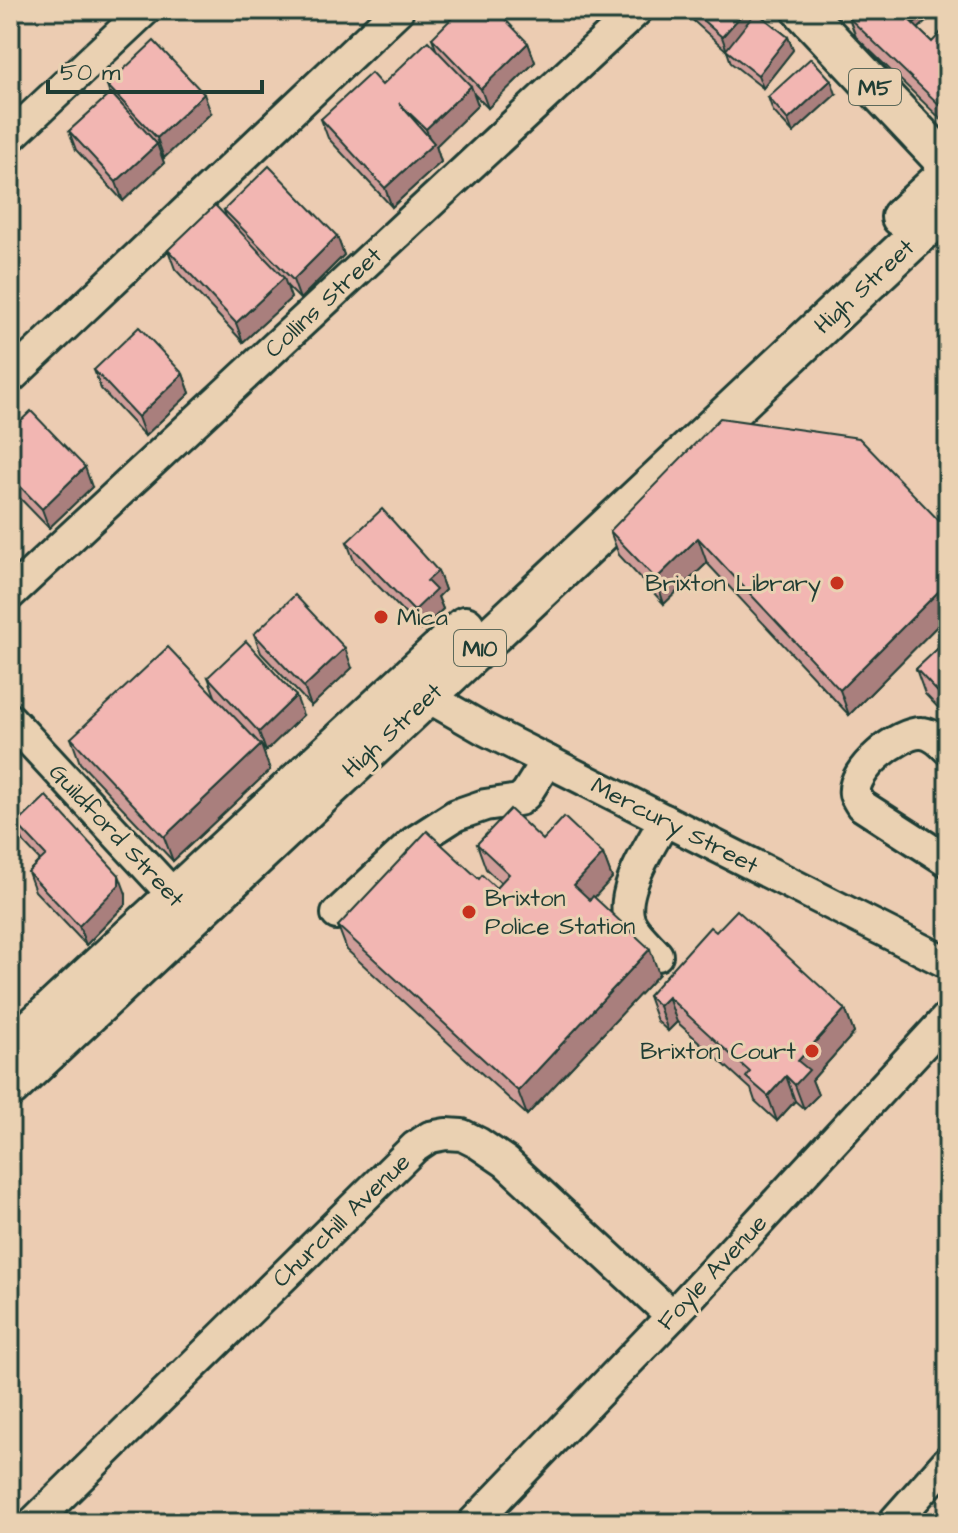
<svg xmlns="http://www.w3.org/2000/svg" width="958" height="1533" viewBox="0 0 958 1533" font-family="'Architects Daughter',sans-serif">
<rect width="100%" height="100%" fill="#ecccb2"/>
<filter id="ink" filterUnits="userSpaceOnUse"><feTurbulence type="fractalNoise" baseFrequency=".0125" numOctaves="2"/><feDisplacementMap in="SourceGraphic" scale="16" xChannelSelector="R" yChannelSelector="G"/><feConvolveMatrix kernelMatrix="1 2 1 2 8 2 1 2 1" color-interpolation-filters="sRGB"/></filter>
<g filter="url(#ink)">
<g fill="none" stroke-linecap="round" stroke-linejoin="round">
<defs>
<g id="minor">
<polyline points="10,137 145,10"/>
<polyline points="10,378 398,10"/>
<polyline points="10,594 637,10"/>
<polyline points="409,686 484,729 948,963"/>
<polyline points="10,719 188,911"/>
<path d="M948 749C941 742 931 733 921 733 899 732 851 771 855 794 856 797 860 803 861 805L948 861"/>
<polyline points="337,914 414,842 456,815 485,805 519,800 526,794 547,761"/>
<path d="M657 955C648 945 633 932 629 920 620 891 650 846 665 820"/>
<polyline points="33,1523 415,1147 430,1137 446,1134 462,1135 478,1143 506,1162 672,1316"/>
<polyline points="473,1523 672,1316 948,1017"/>
<polyline points="893,1523 948,1461"/>
</g>
<g id="major">
<polyline points="802,10 948,165"/>
<polyline points="901,217 948,173"/>
<polyline points="10,1049 465,626"/>
<polyline points="10,1088 948,207"/>
</g>
</defs>
<!-- minor casing -->
<use href="#minor" stroke="#1f3d34" stroke-width="36"/>
<!-- major casing -->
<use href="#major" stroke="#1f3d34" stroke-width="44"/>
<!-- minor -->
<use href="#minor" stroke="#ead1b2" stroke-width="30"/>
<!-- major -->
<use href="#major" stroke="#ead1b2" stroke-width="38"/>
</g>
<!-- wall -->
<g fill="#d09d99" stroke="#1f3d34" stroke-width="2">
<polygon points="686,10 759,10 760,12 759,14 788,37 793,50 763,88 731,63 727,51 688,16"/>
<polygon points="845,10 940,10 935,15 931,10 933,15 918,29 932,42 948,34 948,126 856,37 849,18 851,16"/>
<polygon points="432,38 528,43 535,62 488,108 473,93 478,105 436,146 441,162 392,207 328,138 321,119 382,85 436,49"/>
<polygon points="107,85 211,113 164,158 160,154 164,163 123,201 76,150 69,131 110,94"/>
<polygon points="836,94 793,133 773,111 768,97"/>
<polygon points="224,210 337,236 344,255 300,299 286,285 291,298 243,342 175,269 168,250 226,217"/>
<polygon points="94,370 183,374 190,393 145,436 101,389"/>
<polygon points="10,431 92,487 49,528 10,488"/>
<polygon points="948,530 948,615 849,715 707,563 664,604 619,555 610,531"/>
<polygon points="347,542 438,571 445,590 438,597 443,609 421,630 354,561"/>
<polygon points="254,634 352,668 311,706 261,653"/>
<polygon points="948,639 948,718 925,694 916,669"/>
<polygon points="208,677 303,715 266,751 261,745 270,770 173,861 80,763 71,738 215,696"/>
<polygon points="17,824 126,894 126,904 86,945 35,891 28,872 40,860 24,843"/>
<polygon points="543,840 603,854 612,878 594,897 659,974 527,1115 347,950 338,926 479,879 496,888 501,883 486,869 477,844"/>
<polygon points="716,932 845,1009 854,1033 812,1080 818,1095 804,1109 795,1101 777,1121 755,1101 751,1089 677,1022 668,1031 657,1021 648,996"/>
</g>
<!-- shaded-wall -->
<g fill="#a97f7d" stroke="#1f3d34" stroke-width="2">
<polygon points="746,10 759,10 760,12 727,51 722,37"/>
<polygon points="928,10 931,10 933,15 917,30 914,23"/>
<polygon points="788,37 793,50 763,88 758,75"/>
<polygon points="528,43 535,62 488,108 481,89"/>
<polygon points="831,80 836,94 793,133 788,120"/>
<polygon points="471,86 478,105 436,146 441,162 392,207 385,188 432,145 426,129"/>
<polygon points="204,94 211,113 164,158 157,138"/>
<polygon points="157,144 164,163 123,201 116,182"/>
<polygon points="337,236 344,255 300,299 293,280"/>
<polygon points="284,278 291,298 243,342 236,323"/>
<polygon points="183,374 190,393 145,436 138,417"/>
<polygon points="85,467 92,487 49,528 42,509"/>
<polygon points="698,538 707,563 664,604 656,579"/>
<polygon points="438,571 445,590 438,597 443,609 421,630 414,611 427,581"/>
<polygon points="948,582 948,615 849,715 840,690"/>
<polygon points="345,648 352,668 311,706 304,687"/>
<polygon points="296,696 303,715 266,751 259,732"/>
<polygon points="261,745 270,770 173,861 164,837"/>
<polygon points="603,854 612,878 583,910 574,885"/>
<polygon points="119,875 126,894 126,904 86,945 79,926"/>
<polygon points="650,949 659,974 527,1115 518,1091"/>
<polygon points="668,997 677,1022 668,1031 659,1006"/>
<polygon points="845,1009 854,1033 812,1080 818,1095 804,1109 795,1085 798,1061"/>
<polygon points="786,1076 795,1101 777,1121 768,1096"/>
</g>
<!-- building -->
<g fill="#f2b6b2" stroke="#1f3d34" stroke-width="2">
<polygon points="460,10 496,10 528,43 481,89 432,38"/>
<polygon points="691,10 746,10 722,37"/>
<polygon points="856,10 899,10 932,42 943,30 948,34 948,113 849,18"/>
<polygon points="908,10 928,10 914,23 905,13"/>
<polygon points="756,12 788,37 758,75 726,50"/>
<polygon points="154,41 204,94 157,138 107,85"/>
<polygon points="428,41 471,86 426,129 399,103 434,143 385,188 321,119 371,73 382,85"/>
<polygon points="811,58 831,80 788,120 768,97"/>
<polygon points="111,93 157,144 116,182 69,131"/>
<polygon points="269,166 337,236 293,280 224,210"/>
<polygon points="215,205 284,278 236,323 168,250"/>
<polygon points="139,327 183,374 138,417 94,370"/>
<polygon points="31,411 85,467 42,509 10,476 10,431"/>
<polygon points="720,418 859,438 948,530 948,582 840,690 698,538 656,579 610,531"/>
<polygon points="382,509 438,571 427,581 436,590 414,611 347,542"/>
<polygon points="295,595 345,648 304,687 254,634"/>
<polygon points="948,639 948,703 916,669"/>
<polygon points="246,641 296,696 259,732 208,677"/>
<polygon points="168,647 261,745 164,837 71,738"/>
<polygon points="46,796 119,875 119,885 79,926 28,872 46,855 17,824"/>
<polygon points="510,809 543,840 564,817 603,854 574,885 590,900 593,896 650,949 518,1091 338,926 427,831 479,879 482,875 496,888 509,874 477,844"/>
<polygon points="737,910 845,1009 798,1061 809,1070 795,1085 786,1076 768,1096 746,1077 750,1072 668,997 659,1006 648,996 710,927 716,932"/>
</g>
</g>
<!-- markers -->
<g fill="#c8321e" stroke="#ead1b2" stroke-width="3">
<circle cx="837" cy="583" r="8"/>
<circle cx="381" cy="617" r="8"/>
<circle cx="469" cy="912" r="8"/>
<circle cx="812" cy="1051" r="8"/>
</g>
<g text-anchor="middle" stroke-width="6" stroke-linejoin="round" paint-order="stroke">
<!-- shield labels -->
<g fill="#ead1b2" stroke="#5c695a" stroke-width="2">
<rect x="849" y="69" width="52" height="36" rx="6"/>
<rect x="454" y="630" width="52" height="36" rx="6"/>
</g>
<g font-size="22" font-weight="bold" fill="#1f3d34">
<text x="875" y="95">M5</text>
<text x="480" y="656">M10</text>
</g>
<!-- street labels -->
<g font-size="24" fill="#1f3d34" stroke="#ead1b2">
<text transform="translate(864 286) rotate(-43)" y="8">High Street</text>
<text transform="translate(323 302) rotate(-43)" y="8">Collins Street</text>
<text transform="translate(392 730) rotate(-43)" y="8">High Street</text>
<text transform="translate(675 825) rotate(27)" y="8">Mercury Street</text>
<text transform="translate(117 835) rotate(47)" y="8">Guildford Street</text>
<text transform="translate(341 1220) rotate(-44)" y="8">Churchill Avenue</text>
<text transform="translate(712 1272) rotate(-47)" y="8">Foyle Avenue</text>
</g>
<!-- poi labels -->
<g font-size="24" fill="#1f3d34" stroke="#ead1b2" text-anchor="end">
<text x="821" y="591">Brixton Library</text>
<text x="397" y="625" text-anchor="start">Mica</text>
<text x="485" y="906" text-anchor="start">Brixton<tspan x="485" dy="28">Police Station</tspan></text>
<text x="796" y="1059">Brixton Court</text>
</g>
</g>
<!-- margin -->
<rect width="958" height="1533" fill="none" stroke="#ead1b2" stroke-width="40"/>
<rect x="20" y="20" width="918" height="1493" fill="none" stroke="#1f3d34" stroke-width="3" filter="url(#ink)"/>
<!-- scale -->
<path d="M48 80v12h214v-12" fill="none" stroke="#1f3d34" stroke-width="4"/>
<text x="60" y="80" font-size="24" fill="#1f3d34" stroke="#ead1b2" stroke-width="6" paint-order="stroke">50 m</text>
</svg>
